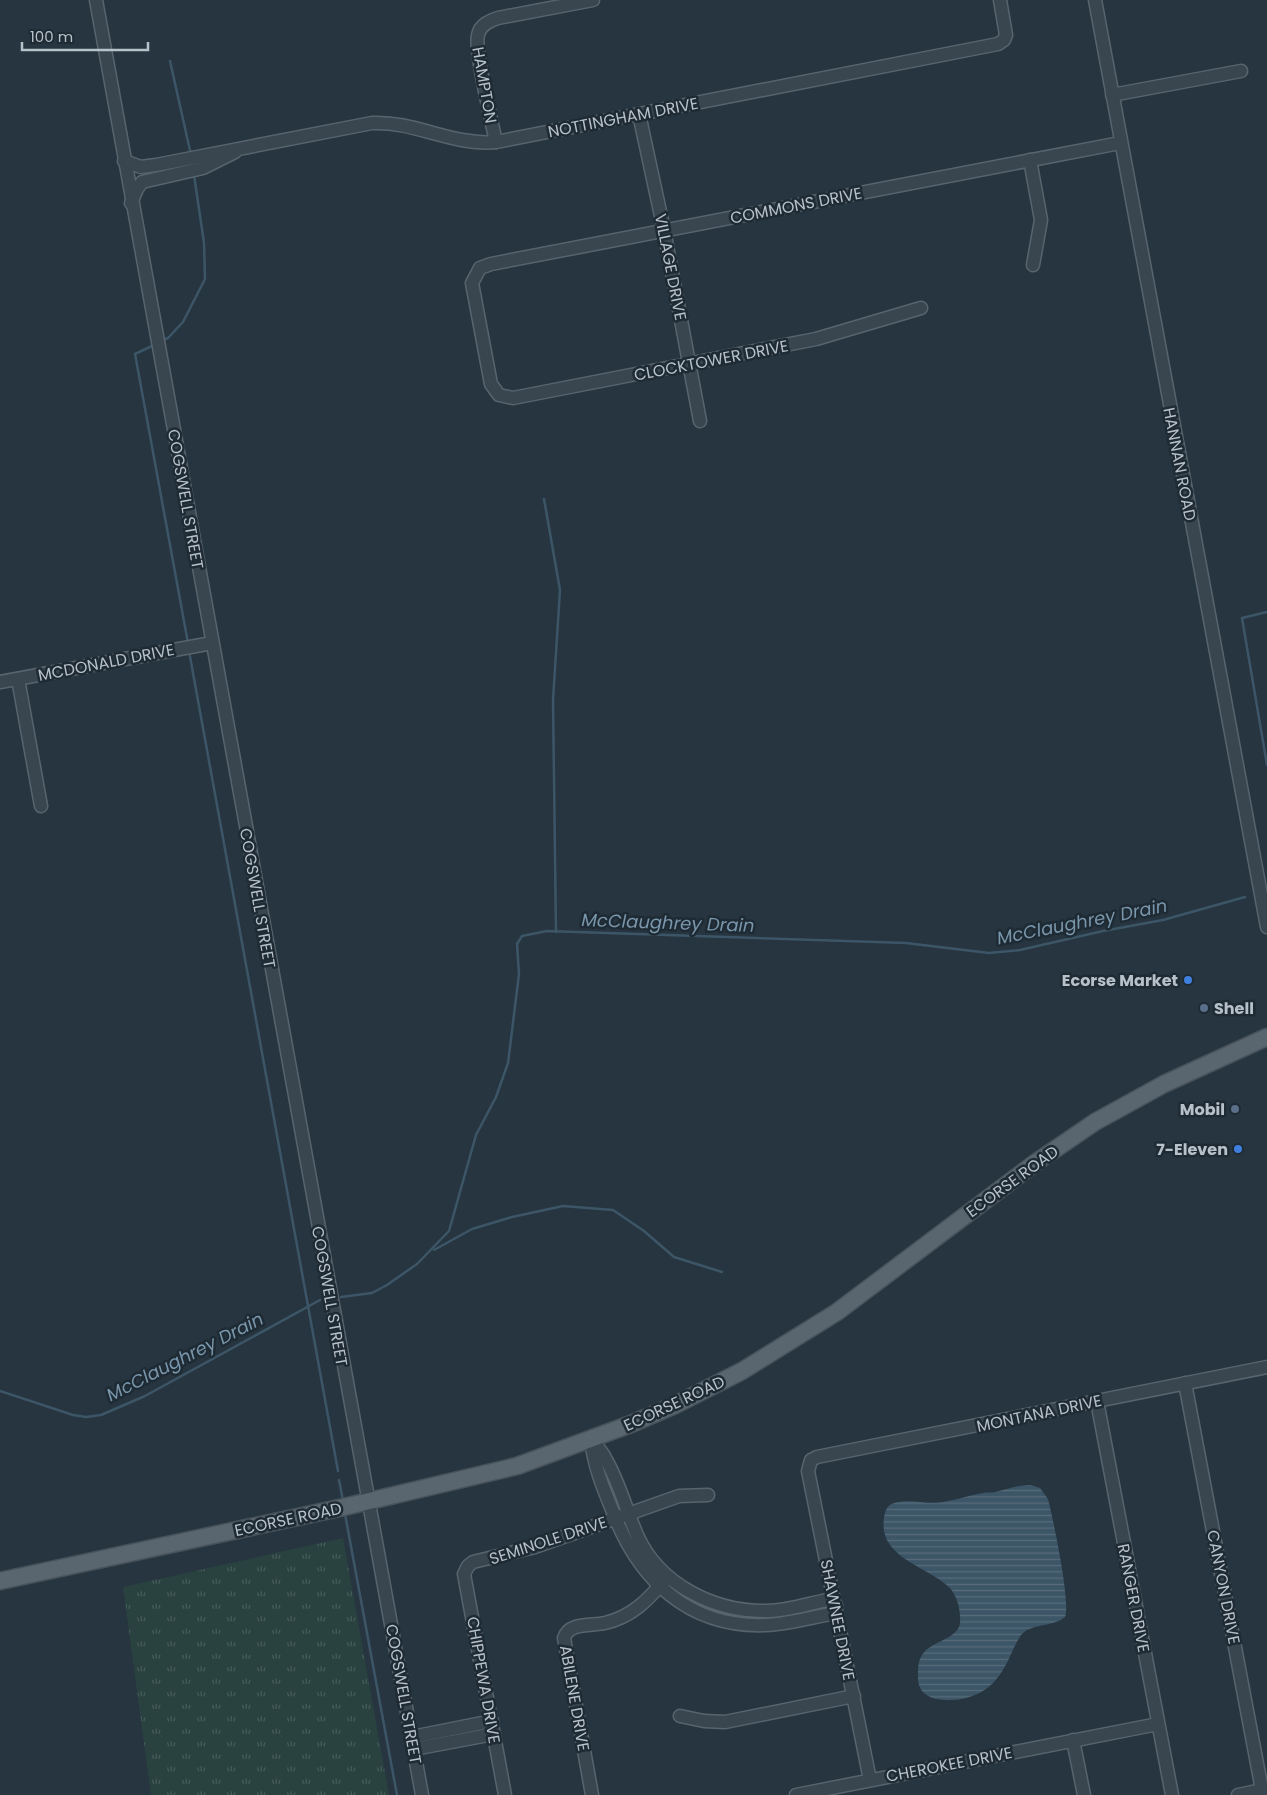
<svg xmlns="http://www.w3.org/2000/svg" width="1267" height="1795" viewBox="0 0 1267 1795" font-family="Poppins,sans-serif">
<defs>
<pattern id="grass-tufts" width="24" height="20" patternUnits="userSpaceOnUse" patternTransform="scale(1.25)"><rect width="24" height="20" fill="#294240"/><path d="M3 7l-1-3M5 7V3M7 7l1-3M15 17l-1-3M17 17v-4M19 17l1-3" fill="none" stroke="#465c5a"/></pattern>
<pattern id="water-rules" width="6" height="5" patternUnits="userSpaceOnUse" patternTransform="scale(1.25)"><rect width="6" height="5" fill="#3d5667"/><path d="M0 2.5h6" fill="none" stroke="#576c7b"/></pattern>
</defs>
<rect width="100%" height="100%" fill="#26353f"/>
<!-- grass -->
<polygon fill="url(#grass-tufts)" points="343,1538 389,1795 151,1795 123,1587"/>
<!-- water -->
<path fill="url(#water-rules)" d="M1031 1485 1040 1488 1048 1499C1053 1518 1071 1604 1065 1617 1053 1627 1035 1623 1023 1633 1018 1638 1015 1646 1012 1652 1001 1677 990 1693 962 1699 944 1702 916 1701 918 1675 918 1669 918 1662 921 1657 929 1641 951 1642 959 1627 961 1622 960 1614 959 1608 958 1601 954 1593 950 1588 928 1566 878 1558 884 1518 885 1511 887 1505 894 1503 910 1498 927 1505 943 1502 956 1500 970 1495 983 1493 987 1492 991 1493 995 1492 1007 1489 1018 1485 1031 1485Z"/>
<g fill="none" stroke-linecap="round" stroke-linejoin="round">
<!-- stream -->
<g stroke="#3d5667" stroke-width="2.5">
<polyline points="170,61 191,155"/>
<polyline points="161,341 168,338 183,322 205,279 204,243 194,175"/>
<polyline points="154,345 135,354 188,643"/>
<polyline points="544,499 560,590 553,700 556,932"/>
<polyline points="1267,612 1242,618 1267,765"/>
<polyline points="189,651 338,1471"/>
<polyline points="434,1250 472,1229 512,1217 563,1206 613,1210 644,1231 674,1257 722,1272"/>
<polyline points="341,1297 372,1293 387,1285 417,1264 449,1231 476,1135 496,1097 508,1063 519,974 517,944 522,936 547,931 906,943 989,953 1020,950 1103,931 1163,920 1245,897"/>
<polyline points="0,1391 73,1415 86,1417 101,1415 145,1396 320,1300"/>
<polyline points="339,1480 343,1501"/>
<polyline points="345,1514 397,1795"/>
</g>
<defs>
<g id="minor">
<polyline points="96,0 422,1795"/>
<polyline points="1095,0 1267,927"/>
<polyline points="1112,95 1241,71"/>
<polyline points="639,114 664,230 700,421"/>
<path d="M496 142C492 123 474 49 478 35 480 25 489 21 498 18L593 0"/>
<polyline points="1030,160 1041,220 1033,265"/>
<path d="M124 161 141 167 156 165 372 123C415 121 453 146 496 142L998 44 1004 40 1006 35 1000 0"/>
<polyline points="131,203 137,189 142,182 203,168 235,152"/>
<polyline points="921,308 816,339 513,398 499,395 491,384 472,283 480,268 491,264 1120,143"/>
<polyline points="18,679 41,806"/>
<polyline points="0,682 212,643"/>
<polyline points="1185,1383 1262,1790"/>
<polyline points="1097,1401 1172,1795"/>
<path d="M591 1440C596 1446 602 1451 605 1458 619 1481 626 1510 637 1535 659 1585 715 1612 767 1611 787 1611 807 1604 827 1600L836 1605 830 1614C809 1618 788 1624 766 1625 689 1628 639 1580 613 1512 603 1488 594 1466 591 1440Z"/>
<polyline points="680,1716 704,1721 725,1722 854,1696"/>
<polyline points="412,1737 492,1721"/>
<polyline points="1073,1740 1084,1795"/>
<polyline points="414,1749 494,1734"/>
<polyline points="870,1780 808,1471 811,1460 817,1457 1267,1367"/>
<polyline points="505,1795 464,1574 468,1566 473,1562 535,1547 679,1496 708,1495"/>
<path d="M592 1795 564 1638C569 1622 591 1626 605 1623 631 1617 647 1601 664 1581"/>
<polyline points="796,1795 1158,1724"/>
<polyline points="1238,1795 1267,1789"/>
</g>
<polyline id="major" points="0,1581 344,1507 517,1466 631,1424 675,1405 742,1371 837,1312 1035,1163 1095,1122 1164,1084 1267,1037"/>
</defs>
<!-- minor casing -->
<use href="#minor" stroke="#58646d" stroke-width="15"/>
<!-- major casing -->
<use href="#major" stroke="#47525b" stroke-width="19"/>
<!-- minor -->
<use href="#minor" stroke="#3a464f" stroke-width="12"/>
<!-- major -->
<use href="#major" stroke="#59666f" stroke-width="16"/>
</g>
<!-- markers -->
<g fill="#3f7fe0" stroke="#1f2b34" stroke-width="2">
<circle cx="1188" cy="980" r="5"/>
<circle cx="1238" cy="1149" r="5"/>
</g>
<g fill="#5c6f8a" stroke="#1f2b34" stroke-width="2">
<circle cx="1204" cy="1008" r="5"/>
<circle cx="1235" cy="1109" r="5"/>
</g>
<g text-anchor="middle" stroke-width="5" stroke-linejoin="round" paint-order="stroke">
<!-- street labels -->
<g font-size="16" fill="#b7c1ca" stroke="#1f2b34">
<text transform="translate(485 85) rotate(80)" y="6">HAMPTON</text>
<text transform="translate(623 117) rotate(-11)" y="6">NOTTINGHAM DRIVE</text>
<text transform="translate(796 205) rotate(-11)" y="6">COMMONS DRIVE</text>
<text transform="translate(671 267) rotate(79)" y="6">VILLAGE DRIVE</text>
<text transform="translate(711 360) rotate(-11)" y="6">CLOCKTOWER DRIVE</text>
<text transform="translate(1180 464) rotate(79)" y="6">HANNAN ROAD</text>
<text transform="translate(186 499) rotate(80)" y="6">COGSWELL STREET</text>
<text transform="translate(106 662) rotate(-11)" y="6">MCDONALD DRIVE</text>
<text transform="translate(258 898) rotate(80)" y="6">COGSWELL STREET</text>
<text transform="translate(1012 1181) rotate(-36)" y="6">ECORSE ROAD</text>
<text transform="translate(330 1296) rotate(80)" y="6">COGSWELL STREET</text>
<text transform="translate(674 1403) rotate(-25)" y="6">ECORSE ROAD</text>
<text transform="translate(1039 1413) rotate(-12)" y="6">MONTANA DRIVE</text>
<text transform="translate(288 1519) rotate(-12)" y="6">ECORSE ROAD</text>
<text transform="translate(548 1540) rotate(-18)" y="6">SEMINOLE DRIVE</text>
<text transform="translate(1224 1587) rotate(79)" y="6">CANYON DRIVE</text>
<text transform="translate(1134 1598) rotate(79)" y="6">RANGER DRIVE</text>
<text transform="translate(838 1620) rotate(79)" y="6">SHAWNEE DRIVE</text>
<text transform="translate(484 1680) rotate(80)" y="6">CHIPPEWA DRIVE</text>
<text transform="translate(404 1694) rotate(80)" y="6">COGSWELL STREET</text>
<text transform="translate(575 1698) rotate(80)" y="6">ABILENE DRIVE</text>
<text transform="translate(949 1764) rotate(-11)" y="6">CHEROKEE DRIVE</text>
</g>
<!-- poi labels -->
<g font-size="16" font-weight="bold" fill="#b7c1ca" stroke="#1f2b34" text-anchor="end">
<text x="1178" y="986">Ecorse Market</text>
<text x="1214" y="1014" text-anchor="start">Shell</text>
<text x="1225" y="1115">Mobil</text>
<text x="1228" y="1155">7-Eleven</text>
</g>
<!-- water labels -->
<g font-size="18" font-style="italic" fill="#7996ab" stroke="#1f2b34">
<text transform="translate(1082 922) rotate(-11)" y="6">McClaughrey Drain</text>
<text transform="translate(668 923) rotate(2)" y="6">McClaughrey Drain</text>
<text transform="translate(185 1357) rotate(-27)" y="6">McClaughrey Drain</text>
</g>
</g>
<!-- scale -->
<path d="M22 42v8h126v-8" fill="none" stroke="#b7c1ca" stroke-width="2.5"/>
<text x="30" y="42" font-size="15" fill="#b7c1ca" stroke="#1f2b34" stroke-width="4" paint-order="stroke">100 m</text>
</svg>
